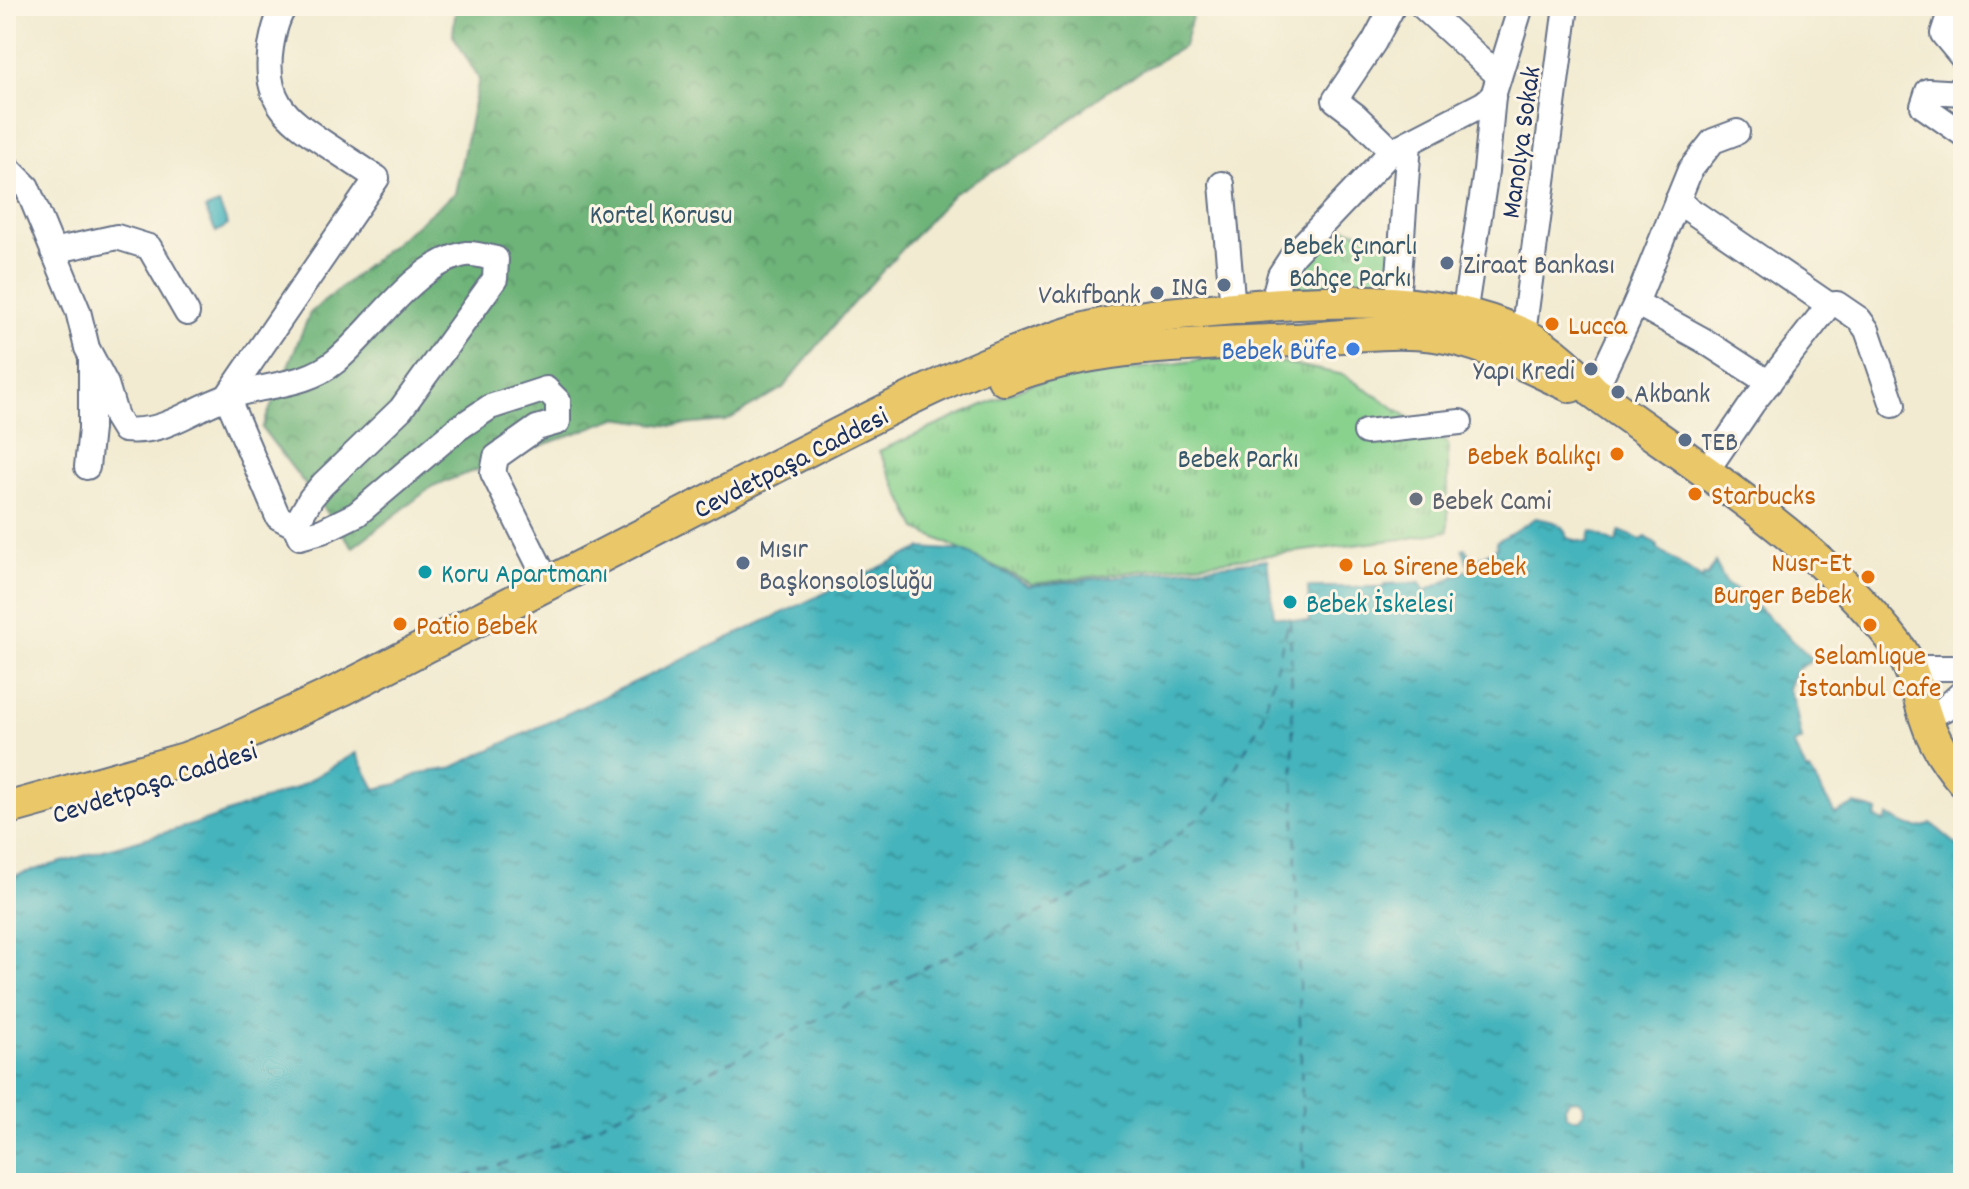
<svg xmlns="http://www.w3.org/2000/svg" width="1969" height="1189" viewBox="0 0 1969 1189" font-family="Dekko,sans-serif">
<defs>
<pattern id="grass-tufts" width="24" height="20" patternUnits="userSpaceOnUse" patternTransform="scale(2)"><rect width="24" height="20" fill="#88d28e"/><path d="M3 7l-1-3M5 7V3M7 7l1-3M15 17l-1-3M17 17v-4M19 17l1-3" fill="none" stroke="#6eab77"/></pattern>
<pattern id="forest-crowns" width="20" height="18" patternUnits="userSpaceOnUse" patternTransform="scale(2)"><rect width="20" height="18" fill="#6eb479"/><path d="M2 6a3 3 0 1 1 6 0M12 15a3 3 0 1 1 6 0" fill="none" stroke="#5a9366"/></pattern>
<pattern id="water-ripples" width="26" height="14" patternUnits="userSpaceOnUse" patternTransform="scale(2)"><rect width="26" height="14" fill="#44b4bc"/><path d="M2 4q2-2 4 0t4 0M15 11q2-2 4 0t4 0" fill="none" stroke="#38939c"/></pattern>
</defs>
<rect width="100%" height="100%" fill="#fcf5e5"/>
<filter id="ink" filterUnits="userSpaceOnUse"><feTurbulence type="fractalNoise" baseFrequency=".0125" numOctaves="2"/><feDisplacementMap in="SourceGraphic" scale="16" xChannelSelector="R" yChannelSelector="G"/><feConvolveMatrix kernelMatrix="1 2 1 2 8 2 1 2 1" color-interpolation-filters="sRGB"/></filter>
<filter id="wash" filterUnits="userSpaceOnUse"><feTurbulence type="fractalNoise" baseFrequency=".006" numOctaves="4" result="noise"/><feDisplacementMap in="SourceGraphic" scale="32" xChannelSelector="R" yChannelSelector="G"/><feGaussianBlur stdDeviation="1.8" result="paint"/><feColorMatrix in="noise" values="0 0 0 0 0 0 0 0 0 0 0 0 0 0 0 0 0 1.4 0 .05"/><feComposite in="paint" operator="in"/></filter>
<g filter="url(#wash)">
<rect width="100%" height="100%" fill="#f2ebd1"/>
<!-- grass -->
<g fill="url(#grass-tufts)" stroke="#528076" stroke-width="2">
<polygon points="1340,226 1395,245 1392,288 1298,289 1290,285"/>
<polygon points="1242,354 1344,375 1448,443 1448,531 1410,538 1032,584 917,529 879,451 1031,384"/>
</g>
<!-- forest -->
<polygon fill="url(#forest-crowns)" stroke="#44726c" stroke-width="2" points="456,6 1195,6 1184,46 1106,92 1031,149 953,194 845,312 783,388 726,421 672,426 616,418 433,486 353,547 262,428 310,313 455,193 479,79 453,35"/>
<!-- water -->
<g fill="url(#water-ripples)" stroke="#30728d" stroke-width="2" fill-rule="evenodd">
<polygon points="219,204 228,225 216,232 205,209"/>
<path d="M1536 518C1549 521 1565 522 1567 538L1588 543 1591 531 1616 543 1620 531 1641 540 1646 537 1658 546 1657 548 1702 579 1704 575 1707 577 1715 562 1727 585 1744 594 1813 660 1796 670 1788 688 1794 702 1802 740 1793 744 1807 772 1810 771 1835 814 1855 804 1878 811 1875 818 1884 822 1888 816C1903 822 1917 834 1931 823L1963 850V1183H6V878L202 822 296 788 356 753 375 789 398 784 421 773 449 769 921 548 964 551 1029 586 1267 560 1274 616 1309 622 1308 587H1385V584L1420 583 1425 591 1470 569 1462 549 1465 548 1473 561 1497 548 1496 542ZM1577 1100 1583 1104 1584 1112 1579 1118H1572L1566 1115 1565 1107 1569 1101Z"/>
</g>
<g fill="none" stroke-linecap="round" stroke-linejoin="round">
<!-- ferry -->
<g stroke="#27577a" stroke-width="2" stroke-dasharray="10 8" stroke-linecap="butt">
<polyline points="1290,620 1304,1183"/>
<polyline points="447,1183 556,1145 1145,862 1217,802 1262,719 1290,617"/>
</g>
</g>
</g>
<g filter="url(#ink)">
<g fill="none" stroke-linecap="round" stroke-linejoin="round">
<defs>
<g id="minor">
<polyline points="1422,6 1499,76"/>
<polyline points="1952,6 1943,34 1963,58"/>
<polyline points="1963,93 1928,91 1923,106 1963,134"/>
<polyline points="1392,151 1356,116 1335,100 1374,42 1393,6"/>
<path d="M6 166 27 187 78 311 87 348 106 384 116 417 124 430C166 434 189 410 227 397 263 384 305 387 336 361 374 330 414 263 466 254 475 253 487 257 496 259L495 279 401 409 323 484 311 498 295 526 300 537 322 531 357 514 457 429 490 407 546 389 558 401V422L537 428 496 457 493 473 548 583"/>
<polyline points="1222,184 1233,308"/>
<polyline points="1677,201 1829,305"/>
<polyline points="53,251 117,237 149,247 187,313"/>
<polyline points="1397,302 1409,143"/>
<polyline points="1636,303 1703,340 1769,383"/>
<polyline points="1272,304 1280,275 1293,255 1392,151 1483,104 1493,96"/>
<polyline points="1829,305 1837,304 1859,319 1867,330 1893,405"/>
<polyline points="1464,315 1486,171 1493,96 1521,6"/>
<polyline points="1523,334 1566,6"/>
<polyline points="1594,392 1636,303 1690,170 1713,141 1737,132"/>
<path d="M227 397 377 178C359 166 342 155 324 143 285 117 263 99 271 47 273 34 277 17 285 6"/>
<polyline points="227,397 278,517 295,526"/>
<polyline points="1366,432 1460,422"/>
<polyline points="87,467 91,429 91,361"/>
<polyline points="1705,473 1752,404 1829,305"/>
<polyline points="1914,672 1924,668 1963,668"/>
<polyline points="1925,718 1944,709 1963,692"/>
</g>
<g id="major">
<path d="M1004 379C1095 343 1197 345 1294 340 1339 337 1389 329 1434 335 1484 342 1527 366 1571 386"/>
<path d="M6 809 185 759 227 743 343 689C483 617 623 545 763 473 859 424 966 366 1068 334 1117 318 1172 313 1223 309 1320 300 1428 291 1520 333 1548 345 1573 369 1594 392 1699 469 1817 540 1897 645 1914 668 1917 692 1926 718 1933 741 1947 762 1963 781"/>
</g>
</defs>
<!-- minor casing -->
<use href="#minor" stroke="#667186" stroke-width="28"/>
<!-- major casing -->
<use href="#major" stroke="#667186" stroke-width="36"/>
<!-- minor -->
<use href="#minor" stroke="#fff" stroke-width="24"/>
<!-- major -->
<use href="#major" stroke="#eac769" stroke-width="32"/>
</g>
</g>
<!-- markers -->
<g fill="#5c6f8a" stroke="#fcf5e5" stroke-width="3">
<circle cx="1447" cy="263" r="8"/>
<circle cx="1224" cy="285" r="8"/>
<circle cx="1157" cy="293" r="8"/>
<circle cx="1591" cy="369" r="8"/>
<circle cx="1618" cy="392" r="8"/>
<circle cx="1685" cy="440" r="8"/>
<circle cx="743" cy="563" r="8"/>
</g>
<g fill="#e8710a" stroke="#fcf5e5" stroke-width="3">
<circle cx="1552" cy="324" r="8"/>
<circle cx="1617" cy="454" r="8"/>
<circle cx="1695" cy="494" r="8"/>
<circle cx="1346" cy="565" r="8"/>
<circle cx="1868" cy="577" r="8"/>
<circle cx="400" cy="624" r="8"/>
<circle cx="1870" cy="625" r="8"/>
</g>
<circle fill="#3f7fe0" stroke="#fcf5e5" stroke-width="3" cx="1353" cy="349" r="8"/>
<circle fill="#6b7280" stroke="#fcf5e5" stroke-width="3" cx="1416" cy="499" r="8"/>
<g fill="#0f9aa8" stroke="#fcf5e5" stroke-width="3">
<circle cx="425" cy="572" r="8"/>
<circle cx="1290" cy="602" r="8"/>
</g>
<g text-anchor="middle" stroke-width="6" stroke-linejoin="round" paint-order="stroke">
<!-- street labels -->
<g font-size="28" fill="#1b2f5e" stroke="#fcf5e5">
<text transform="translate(1519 142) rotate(-82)" y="10">Manolya Sokak</text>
<text transform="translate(790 461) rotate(-27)" y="10">Cevdetpaşa Caddesi</text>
<text transform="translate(154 781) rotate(-18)" y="10">Cevdetpaşa Caddesi</text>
</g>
<!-- park labels -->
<g font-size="28" fill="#36586a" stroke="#fcf5e5">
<text x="661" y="223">Kortel Korusu</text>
<text x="1350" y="254">Bebek Çınarlı<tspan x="1350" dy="32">Bahçe Parkı</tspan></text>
<text x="1238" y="467">Bebek Parkı</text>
</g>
<!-- service labels -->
<g font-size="28" fill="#4e5e75" stroke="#fcf5e5" text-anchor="start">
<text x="1463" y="273">Ziraat Bankası</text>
<text x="1208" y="295" text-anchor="end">ING</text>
<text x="1141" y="303" text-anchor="end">Vakıfbank</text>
<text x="1575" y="379" text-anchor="end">Yapı Kredi</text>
<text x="1634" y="402">Akbank</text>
<text x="1701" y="450">TEB</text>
<text x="759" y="557">Mısır<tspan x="759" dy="32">Başkonsolosluğu</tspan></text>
</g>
<!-- food labels -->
<g font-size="28" fill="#c56008" stroke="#fcf5e5" text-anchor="start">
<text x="1568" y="334">Lucca</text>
<text x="1601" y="464" text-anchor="end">Bebek Balıkçı</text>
<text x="1711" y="504">Starbucks</text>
<text x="1852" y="571" text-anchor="end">Nusr-Et<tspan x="1852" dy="32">Burger Bebek</tspan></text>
<text x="1362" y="575">La Sirene Bebek</text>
<text x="416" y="634">Patio Bebek</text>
<text x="1870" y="664" text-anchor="middle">Selamlıque<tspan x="1870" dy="32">İstanbul Cafe</tspan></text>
</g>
<!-- shop labels -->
<g font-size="28" fill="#366cbe" stroke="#fcf5e5" text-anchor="end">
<text x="1337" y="359">Bebek Büfe</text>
</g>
<!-- worship labels -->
<g font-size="28" fill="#5b616d" stroke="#fcf5e5" text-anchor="start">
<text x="1432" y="509">Bebek Cami</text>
</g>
<!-- culture labels -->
<g font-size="28" fill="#0d838f" stroke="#fcf5e5" text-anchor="start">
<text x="441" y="582">Koru Apartmanı</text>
<text x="1306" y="612">Bebek İskelesi</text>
</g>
</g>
<!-- margin -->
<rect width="1969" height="1189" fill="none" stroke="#fcf5e5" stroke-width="32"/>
</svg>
